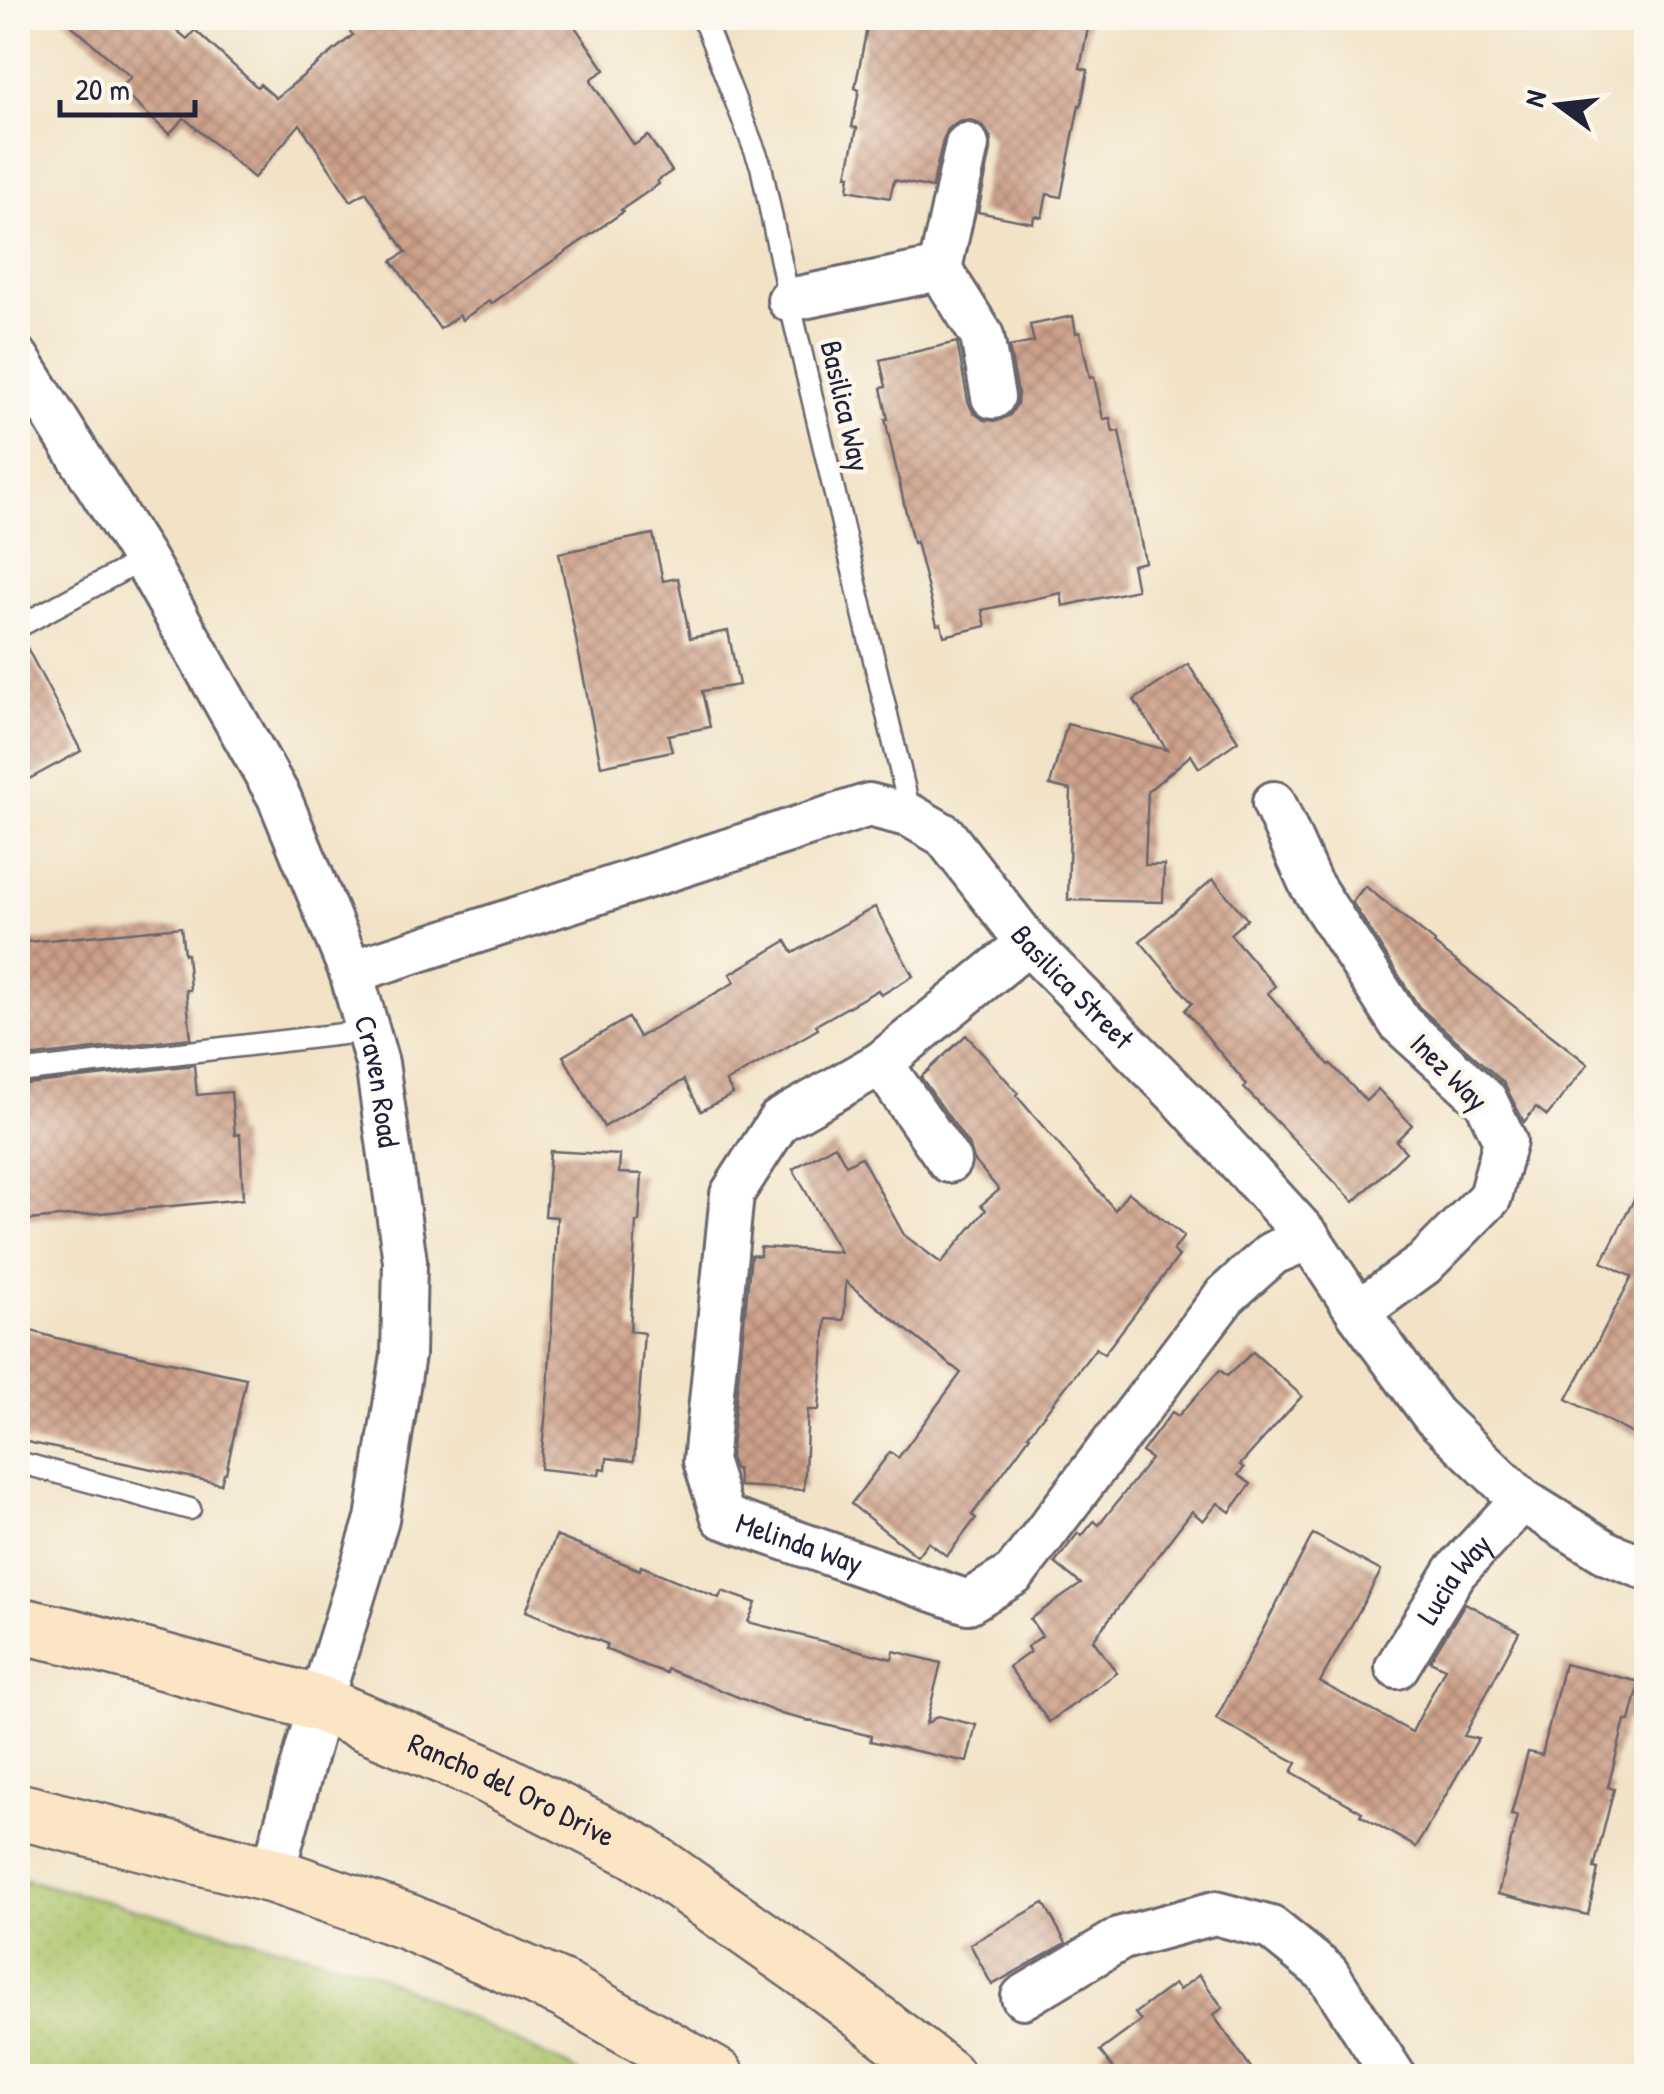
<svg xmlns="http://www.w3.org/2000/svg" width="1664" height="2094" viewBox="0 0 1664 2094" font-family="'Patrick Hand',sans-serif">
<defs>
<pattern id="grass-dots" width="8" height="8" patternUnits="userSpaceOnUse" patternTransform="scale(2.5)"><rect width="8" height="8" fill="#acc56a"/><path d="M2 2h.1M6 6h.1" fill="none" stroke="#94a95d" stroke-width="1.8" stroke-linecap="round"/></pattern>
<pattern id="building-cross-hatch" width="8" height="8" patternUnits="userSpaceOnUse" patternTransform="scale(2.5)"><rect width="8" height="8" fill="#cea18a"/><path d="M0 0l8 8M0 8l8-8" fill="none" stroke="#a78372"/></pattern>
</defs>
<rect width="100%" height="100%" fill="#fbf7ec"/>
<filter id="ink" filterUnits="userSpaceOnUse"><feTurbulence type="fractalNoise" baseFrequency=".01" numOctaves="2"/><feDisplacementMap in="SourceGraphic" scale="20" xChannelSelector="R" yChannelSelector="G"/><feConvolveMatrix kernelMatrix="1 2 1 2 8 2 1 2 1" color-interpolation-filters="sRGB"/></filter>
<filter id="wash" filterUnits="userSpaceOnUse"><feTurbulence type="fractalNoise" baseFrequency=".0048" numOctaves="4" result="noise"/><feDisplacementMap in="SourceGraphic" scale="40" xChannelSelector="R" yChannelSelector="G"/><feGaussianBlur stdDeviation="2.25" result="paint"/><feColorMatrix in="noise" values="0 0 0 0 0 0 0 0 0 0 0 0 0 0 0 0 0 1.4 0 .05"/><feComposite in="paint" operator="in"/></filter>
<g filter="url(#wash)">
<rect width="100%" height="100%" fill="#f2e3c7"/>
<!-- grass -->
<polygon fill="url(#grass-dots)" stroke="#677452" stroke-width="2.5" points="18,1878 368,1970 570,2067 584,2076 18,2076"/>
<g id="blocks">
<!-- building -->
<g fill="url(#building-cross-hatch)">
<polygon points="63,18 162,18 187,39 195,30 257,87 260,84 276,98 353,35 339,18 569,18 605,70 591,79 592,83 634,145 648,136 672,171 657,181 659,184 621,210 623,212 491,304 489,301 462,320 459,315 440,329 392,261 406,252 366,192 351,201 300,124 254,178 184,118 169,134 120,89 131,77"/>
<polygon points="869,18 1090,18 1080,68 1088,70 1081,106 1079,105 1061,197 1047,194 1042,217 1034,216 1033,223 978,212 991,150 991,138 983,126 971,120 958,122 948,129 943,140 932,188 894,180 890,198 848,190 850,175 847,175 857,128 852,127 859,90 855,88"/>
<polygon points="1073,316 1076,333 1080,332 1090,378 1094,377 1103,419 1110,418 1113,432 1119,431 1145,562 1132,565 1137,590 1063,606 1061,593 982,610 986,626 944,636 941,624 937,625 916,542 913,543 885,419 888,419 881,388 886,387 880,360 957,342 968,401 973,412 984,420 998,421 1010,415 1017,404 1018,393 1009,347 1034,342 1030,325"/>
<polygon points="653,534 663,581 678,578 690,638 728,631 739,685 702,691 710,727 668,735 672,751 601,766 559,553"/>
<polygon points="23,640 81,751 18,785 18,641"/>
<polygon points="1188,664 1238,741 1199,768 1191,755 1148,791 1145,865 1164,865 1163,902 1068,900 1071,790 1050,785 1067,724 1167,750 1134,700"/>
<polygon points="1213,879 1247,919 1230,934 1275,986 1268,993 1329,1065 1331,1064 1366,1101 1378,1089 1412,1125 1396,1141 1406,1152 1354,1202 1244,1088 1247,1085 1185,1010 1192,1003 1140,941"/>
<polygon points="1365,886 1435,942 1434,944 1588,1064 1547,1116 1536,1107 1524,1122 1503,1082 1419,1007 1352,902"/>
<polygon points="875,907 913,976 881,995 878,990 816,1025 818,1029 726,1082 733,1094 701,1111 684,1080 604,1127 563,1056 628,1018 639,1037 735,982 730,974 786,941 793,953"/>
<polygon points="181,927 184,954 187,954 190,990 186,990 191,1038 18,1058 18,943"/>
<polygon points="966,1035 1018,1093 1016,1095 1115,1210 1128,1192 1184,1236 1173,1251 1179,1256 1104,1354 1096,1348 1028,1435 1030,1436 972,1515 976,1518 947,1556 928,1542 917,1556 851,1504 890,1452 898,1458 961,1373 846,1282 844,1320 826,1319 819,1410 808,1410 804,1490 739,1486 737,1469 734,1469 730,1458 751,1255 760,1256 760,1247 840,1252 793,1169 835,1145 846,1165 861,1157 904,1235 941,1263 986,1210 981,1205 999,1190 974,1160 970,1147 921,1077"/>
<polygon points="194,1065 197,1095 231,1092 235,1135 240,1134 243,1199 18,1221 18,1085"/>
<polygon points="550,1151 620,1155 619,1173 642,1174 639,1222 636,1222 630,1331 644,1333 634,1461 607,1458 606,1469 600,1468 599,1475 540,1469 548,1391 557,1217 545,1216"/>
<polygon points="1646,1176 1646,1441 1567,1399 1632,1277 1602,1262"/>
<polygon points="18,1327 56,1338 246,1378 226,1473 224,1473 221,1484 18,1440"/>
<polygon points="1253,1352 1302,1396 1240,1465 1244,1468 1238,1475 1251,1484 1230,1512 1218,1503 1203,1521 1192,1511 1093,1640 1117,1673 1049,1722 1009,1667 1030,1652 1027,1647 1042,1636 1030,1619 1081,1584 1055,1563 1078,1533 1082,1536 1094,1521 1099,1525 1151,1459 1142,1452 1172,1412 1178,1416 1220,1370 1227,1376"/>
<polygon points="1313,1534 1381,1571 1320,1682 1412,1732 1445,1668 1430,1661 1465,1603 1519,1632 1464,1736 1478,1739 1416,1847 1360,1815 1362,1812 1292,1772 1297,1763 1216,1719"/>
<polygon points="556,1536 640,1570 641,1566 719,1598 722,1591 756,1603 748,1622 892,1659 894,1651 941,1663 926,1724 938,1716 976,1725 967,1762 870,1741 871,1736 781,1714 667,1669 666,1673 646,1666 605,1649 607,1644 526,1611"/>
<polygon points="1564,1664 1640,1682 1630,1721 1625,1721 1608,1787 1614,1789 1594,1868 1598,1869 1588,1915 1498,1894 1517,1816 1511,1815 1528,1752 1542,1755"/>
<polygon points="1044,1903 1066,1943 992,1985 970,1944"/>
<polygon points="1199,1975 1223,2008 1213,2015 1257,2076 1119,2076 1100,2051 1141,2021 1135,2013 1174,1984 1179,1990"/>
</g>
</g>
</g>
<g filter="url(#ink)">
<use href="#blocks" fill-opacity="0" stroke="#6b666c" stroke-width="2.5"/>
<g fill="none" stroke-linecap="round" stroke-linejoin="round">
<defs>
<g id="service">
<polyline points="700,18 706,26 761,166 789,300 911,816"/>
<polyline points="18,627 144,559"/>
<polyline points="18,1072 368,1031"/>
<polyline points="18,1462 190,1509"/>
</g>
<g id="minor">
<polyline points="967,145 940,269 982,336 993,397"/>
<polyline points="789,300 940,269"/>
<path id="s1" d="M18 359 144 559 279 797 351 972 377 1063 405 1261 403 1355 377 1519 320 1704 272 1875"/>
<polyline points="1274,803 1310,883 1400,1023 1486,1101 1505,1141 1490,1197 1424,1264 1358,1312"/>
<path id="s2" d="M1028 943 881 1063 779 1121 732 1194 705 1461 723 1517 968 1602 1014 1574 1225 1296 1273 1253 1309 1238"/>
<path id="s3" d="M351 972 869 805 911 816 944 835 1028 943 1184 1101 1309 1238 1358 1312 1433 1415 1522 1500 1609 1554 1646 1568"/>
<polyline points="881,1063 949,1161"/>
<path id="s4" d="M1397 1667 1455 1572 1522 1500"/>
<polyline points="1023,1997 1122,1938 1215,1913 1271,1928 1327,1973 1394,2076"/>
</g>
<g id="secondary">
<path id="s5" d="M18 1625 72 1637 320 1704 479 1771 637 1851 830 1987 946 2076"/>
<polyline points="18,1811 272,1875 408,1922 564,1990 716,2076"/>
</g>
</defs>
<!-- service casing -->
<use href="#service" stroke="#6b666c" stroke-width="25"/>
<!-- minor casing -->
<use href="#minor" stroke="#6b666c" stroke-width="48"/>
<!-- secondary casing -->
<use href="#secondary" stroke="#6b666c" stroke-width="60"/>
<!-- service -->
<use href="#service" stroke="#fff" stroke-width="20"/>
<!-- minor -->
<use href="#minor" stroke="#fff" stroke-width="42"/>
<!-- secondary -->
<use href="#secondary" stroke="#fce5c4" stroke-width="55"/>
</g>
</g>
<g text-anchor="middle" stroke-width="9" stroke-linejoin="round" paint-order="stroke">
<!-- street labels -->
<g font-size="30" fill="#22223b" stroke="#fbf7ec">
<text transform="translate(845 406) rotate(77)" y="10">Basilica Way</text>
<text dy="10" stroke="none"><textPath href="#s3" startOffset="825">Basilica Street</textPath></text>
<text transform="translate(1449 1072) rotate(45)" y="10">Inez Way</text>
<text dy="10" stroke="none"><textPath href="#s1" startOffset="812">Craven Road</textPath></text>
<text dy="10" stroke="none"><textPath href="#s2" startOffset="802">Melinda Way</textPath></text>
<text dy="10" stroke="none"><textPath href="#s4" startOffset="105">Lucia Way</textPath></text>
<text dy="10" stroke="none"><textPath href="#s5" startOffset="522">Rancho del Oro Drive</textPath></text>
</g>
</g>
<!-- margin -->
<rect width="1664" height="2094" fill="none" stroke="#fbf7ec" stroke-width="60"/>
<!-- north arrow -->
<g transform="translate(1559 105) rotate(285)" stroke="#fbf7ec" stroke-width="8" paint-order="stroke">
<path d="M0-8L18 38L0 25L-18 38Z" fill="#22223b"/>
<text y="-15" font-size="28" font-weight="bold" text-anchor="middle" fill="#22223b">N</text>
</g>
<!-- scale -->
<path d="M60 100v15h135v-15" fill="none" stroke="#22223b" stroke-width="5"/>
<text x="75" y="100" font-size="30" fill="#22223b" stroke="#fbf7ec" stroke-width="8" paint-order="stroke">20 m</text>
</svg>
